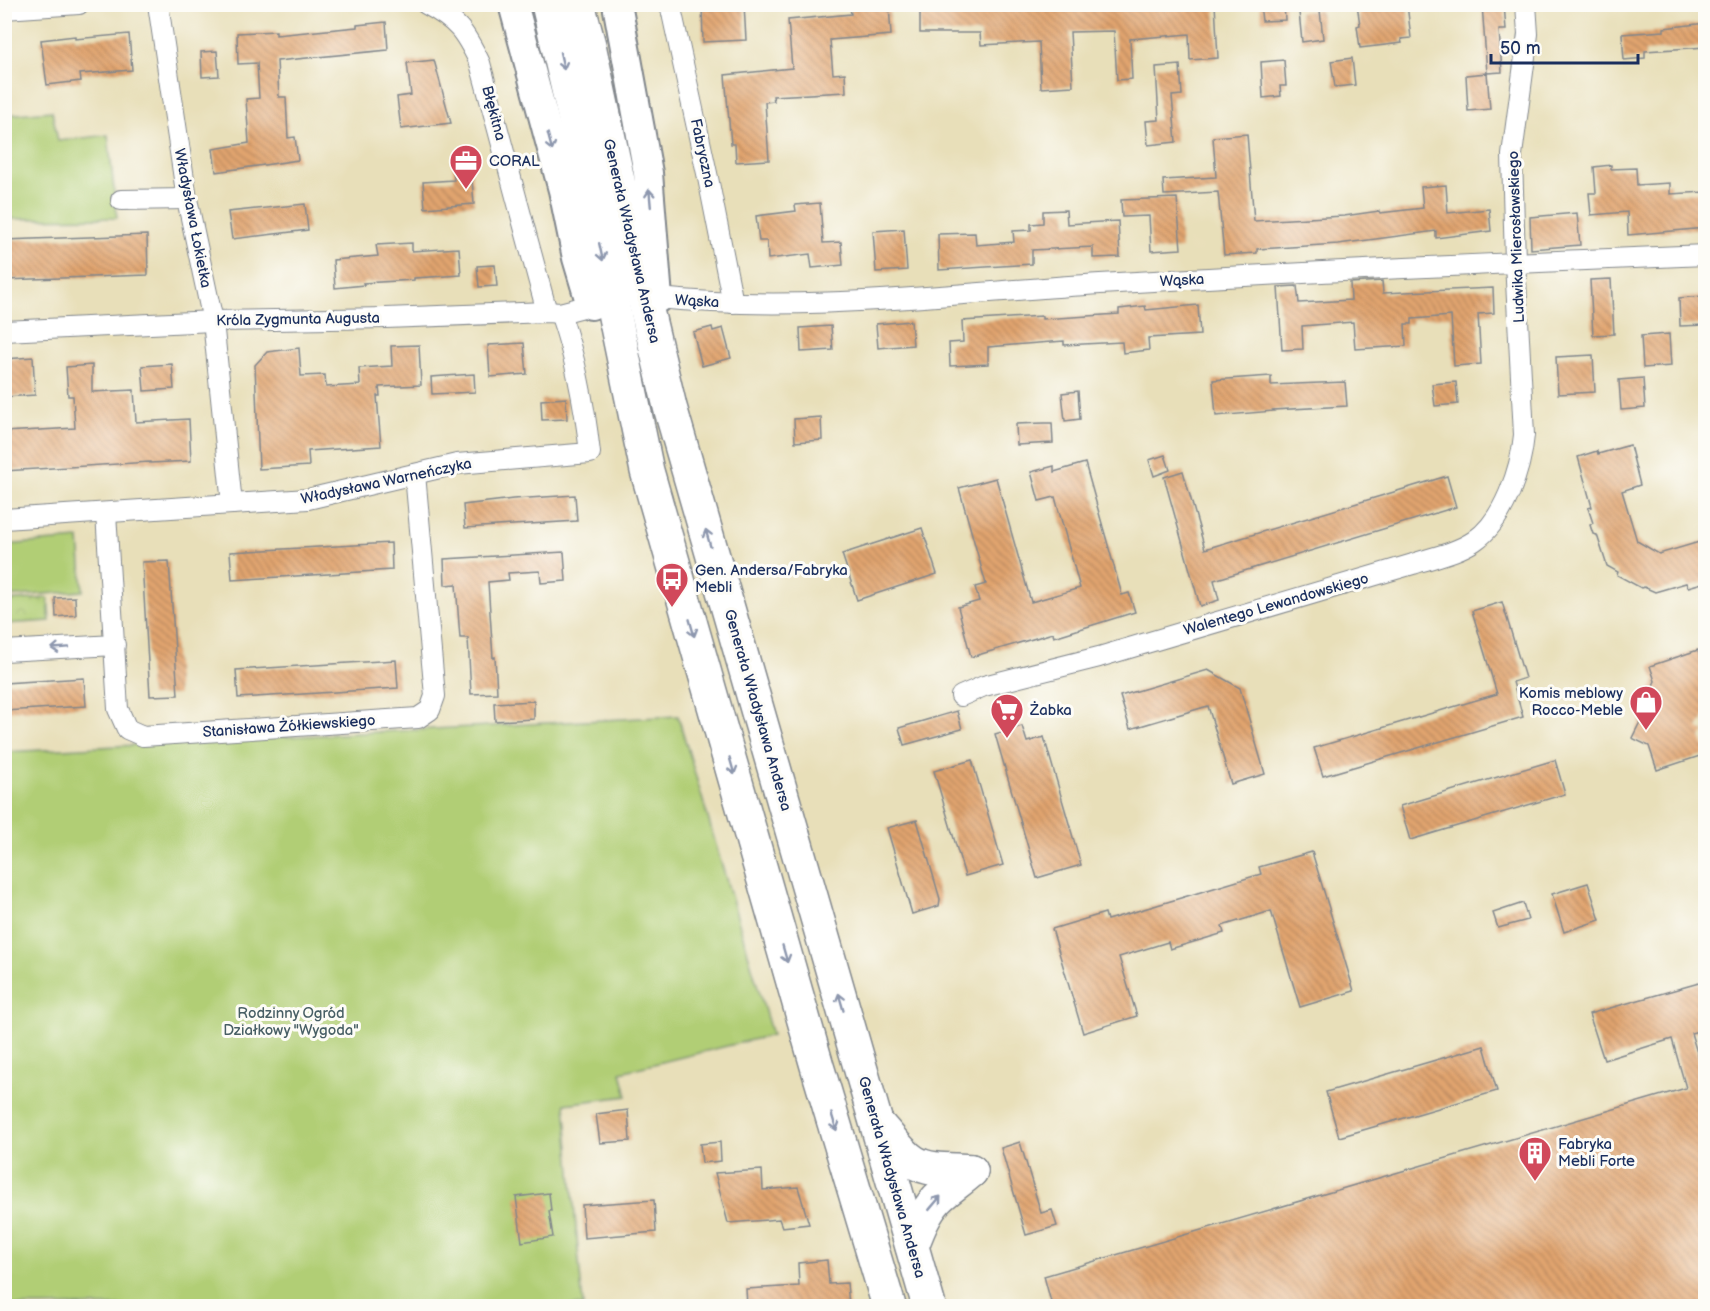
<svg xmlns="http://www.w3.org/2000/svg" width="1710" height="1311" viewBox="0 0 1710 1311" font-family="'Balsamiq Sans',sans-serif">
<defs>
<pattern id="park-crowns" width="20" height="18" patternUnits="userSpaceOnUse" patternTransform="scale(1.5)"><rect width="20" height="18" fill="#b1ce74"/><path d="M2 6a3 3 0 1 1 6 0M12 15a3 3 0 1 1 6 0" fill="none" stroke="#98b167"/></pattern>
<pattern id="building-back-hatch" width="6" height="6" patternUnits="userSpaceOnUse" patternTransform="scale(1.5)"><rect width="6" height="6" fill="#e1a46e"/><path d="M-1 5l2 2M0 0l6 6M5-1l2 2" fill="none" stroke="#b6865e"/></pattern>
</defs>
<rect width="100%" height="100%" fill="#fdfcf7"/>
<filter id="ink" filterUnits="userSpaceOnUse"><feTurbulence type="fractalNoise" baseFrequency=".0167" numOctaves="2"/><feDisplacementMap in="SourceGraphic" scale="12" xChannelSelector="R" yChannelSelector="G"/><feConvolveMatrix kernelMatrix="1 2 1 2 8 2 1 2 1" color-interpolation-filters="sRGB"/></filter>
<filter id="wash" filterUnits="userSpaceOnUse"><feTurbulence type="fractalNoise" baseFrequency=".008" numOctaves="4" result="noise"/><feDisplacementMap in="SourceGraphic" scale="24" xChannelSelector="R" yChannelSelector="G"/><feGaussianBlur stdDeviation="1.35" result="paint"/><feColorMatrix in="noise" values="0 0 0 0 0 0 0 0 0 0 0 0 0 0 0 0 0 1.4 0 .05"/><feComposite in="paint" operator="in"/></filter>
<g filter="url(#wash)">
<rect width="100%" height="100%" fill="#e8dfb9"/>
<!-- green -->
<g fill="#b1ce74" stroke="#667e69" stroke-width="1.5">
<polygon points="52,111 58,141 108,135 117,218 5,219 5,115"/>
<polygon points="79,539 83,591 5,597 5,545"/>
<polygon points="678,716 772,1035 621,1072 627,1096 565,1104 583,1306 5,1306 5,752"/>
</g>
<!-- park -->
<polygon fill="url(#park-crowns)" stroke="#667e69" stroke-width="1.5" points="48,598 50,621 5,624 5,601"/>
<g id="blocks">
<!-- building -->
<g fill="url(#building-back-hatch)">
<polygon points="702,4 744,4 746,40 703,42"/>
<polygon points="1074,4 1215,4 1218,58 1190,60 1189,34 1130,39 1132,79 1117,80 1114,31 1070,32 1073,86 1041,88 1039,42 981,45 980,33 920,33 920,7 956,6 956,9 1012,6 1012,8"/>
<polygon points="1260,4 1284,4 1285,20 1262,21"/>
<polygon points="1357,4 1407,4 1411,38 1401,39 1402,43 1360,48 1357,26 1360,25"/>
<polygon points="1482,4 1504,4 1506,30 1499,30 1502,72 1487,73 1490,109 1468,111 1466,75 1487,73"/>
<polygon points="889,5 891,35 830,40 833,74 845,73 846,92 773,96 774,101 765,102 769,160 736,162 735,144 731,144 725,75 792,68 788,20 851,14 850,8"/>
<polygon points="1320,10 1323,39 1302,42 1299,12"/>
<polygon points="386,22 388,50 277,61 279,97 286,97 288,138 295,137 298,160 216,172 213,149 249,143 246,99 259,98 257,63 238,64 237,33 276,31 276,35 357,27 357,25"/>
<polygon points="1706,23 1706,47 1645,51 1645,58 1624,60 1622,34 1664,31 1664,28"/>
<polygon points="129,34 132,70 80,74 81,81 47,85 41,40 75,36 75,39"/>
<polygon points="217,51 219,76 202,77 201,52"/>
<polygon points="1352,58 1355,85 1335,87 1331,61"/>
<polygon points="434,60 451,123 401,129 397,97 411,95 407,63"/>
<polygon points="1284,60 1286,86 1280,86 1281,96 1263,98 1261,62"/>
<polygon points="1180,65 1182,95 1172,96 1176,142 1148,145 1146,121 1159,120 1156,67"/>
<polygon points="1247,134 1254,221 1344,216 1379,211 1380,213 1423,208 1421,187 1446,185 1448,213 1489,209 1491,231 1436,238 1436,231 1338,244 1257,249 1257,253 1224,255 1218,192 1164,195 1163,180 1216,177 1213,137"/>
<polygon points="470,156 474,204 425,208 423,182 454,180 452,157"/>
<polygon points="1611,165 1611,169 1636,168 1637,185 1670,183 1670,194 1706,192 1706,228 1628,235 1627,212 1591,215 1589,193 1596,193 1594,167"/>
<polygon points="1177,198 1181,249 1151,251 1149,216 1122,217 1121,200"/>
<polygon points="820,203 823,243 841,242 843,265 812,268 810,254 768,259 767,241 759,241 756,216 796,211 795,205"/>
<polygon points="305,204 308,230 232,239 228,212"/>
<polygon points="1066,210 1067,224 1118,221 1120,257 1093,258 1093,247 1032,250 1032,264 939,270 938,234 975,233 976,245 1014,242 1013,231 1031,230 1031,224 1043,223 1043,211"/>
<polygon points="1577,213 1580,245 1531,249 1530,217"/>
<polygon points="904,229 907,270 876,272 873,231"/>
<polygon points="147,235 148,275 4,280 4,240"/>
<polygon points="412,243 412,251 459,248 461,275 414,278 414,280 363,283 364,285 335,288 333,260 378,256 376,245"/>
<polygon points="495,265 497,286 479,287 477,266"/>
<polygon points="1611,279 1614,334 1593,335 1590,280"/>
<polygon points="1382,281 1383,293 1493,288 1494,313 1478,314 1481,364 1454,366 1451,316 1412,319 1412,324 1405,324 1406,346 1355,349 1353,322 1302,326 1303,349 1282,350 1278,287 1297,286 1299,303 1351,300 1350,283"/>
<polygon points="1703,296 1705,325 1680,326 1679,298"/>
<polygon points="1198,305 1200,335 1148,338 1149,350 1123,353 1122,342 1064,345 1064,341 988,347 988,364 950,366 949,343 963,342 962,321 1042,316 1042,319 1119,314 1119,309 1145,306 1146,310"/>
<polygon points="911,321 913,345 878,348 876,324"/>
<polygon points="831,326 833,350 801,352 800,328"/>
<polygon points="712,327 713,331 723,328 731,358 702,366 693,332"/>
<polygon points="1669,334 1671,366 1643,368 1641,336"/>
<polygon points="524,343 527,374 490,377 488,345"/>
<polygon points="419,345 421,385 379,387 380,396 377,396 381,446 308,451 309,466 259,469 255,365 267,352 299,348 301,376 325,375 326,387 360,385 359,368 392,366 391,346"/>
<polygon points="1593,355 1595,392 1558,394 1556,357"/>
<polygon points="33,357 35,395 5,397 4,359"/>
<polygon points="172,364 174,389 144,391 142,366"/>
<polygon points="92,365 92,392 134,390 136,422 189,419 191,461 150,463 150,462 4,471 4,432 75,428 73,396 68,396 66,367"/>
<polygon points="474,374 475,392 432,394 431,377"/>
<polygon points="1271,376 1271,385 1345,382 1347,406 1273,410 1274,411 1216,416 1213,380"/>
<polygon points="1643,378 1645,408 1621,410 1619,380"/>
<polygon points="1456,382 1458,404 1435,406 1432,384"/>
<polygon points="1078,391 1080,419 1065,421 1062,393"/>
<polygon points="566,398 567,419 542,420 541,400"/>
<polygon points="821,417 822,440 795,442 794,419"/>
<polygon points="1044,423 1052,423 1053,443 1017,445 1016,424"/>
<polygon points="1630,445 1640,485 1622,491 1637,541 1659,554 1706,540 1706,582 1688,587 1686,583 1655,592 1644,587 1641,588 1617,575 1618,572 1607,566 1597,535 1593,534 1590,525 1593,523 1588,508 1592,507 1578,457 1597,451 1598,454"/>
<polygon points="1165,455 1170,470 1154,476 1149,460"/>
<polygon points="1085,463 1122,595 1129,593 1135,612 1054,637 1053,633 971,657 958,607 979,601 975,587 986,584 959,488 996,478 1031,602 1080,588 1055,497 1039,501 1031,472 1054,466 1054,472"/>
<polygon points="1183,471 1205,549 1447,476 1456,507 1214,580 1219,600 1200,606 1164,477"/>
<polygon points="575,495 577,521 465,528 463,505 513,499"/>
<polygon points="922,528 937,574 857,600 842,554"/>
<polygon points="391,543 392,570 232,580 230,552"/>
<polygon points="564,552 566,581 541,583 540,571 508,573 509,580 488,582 493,658 495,657 497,693 471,694 468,638 460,638 456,584 445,585 444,559"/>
<polygon points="169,561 178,695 150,696 142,562"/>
<polygon points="75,597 76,615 56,617 55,598"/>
<polygon points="1502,602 1525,678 1513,682 1523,717 1323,776 1314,748 1497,694 1472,611"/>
<polygon points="1698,650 1706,673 1706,714 1698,729 1705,732 1701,738 1706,748 1706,754 1657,770 1649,746 1632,738 1644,714 1641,712 1655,681 1650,666"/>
<polygon points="396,660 398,688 238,698 236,670"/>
<polygon points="1208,670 1240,688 1265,774 1231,784 1208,706 1130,729 1120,696"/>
<polygon points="84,678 86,706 4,711 4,683"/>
<polygon points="534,701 534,719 495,721 494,703"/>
<polygon points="957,711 962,729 904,745 899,728"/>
<polygon points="1022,726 1027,742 1044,737 1081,865 1037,878 995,734"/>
<polygon points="972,760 1003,865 965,876 934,771"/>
<polygon points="1555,760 1565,794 1410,840 1400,806"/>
<polygon points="917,820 940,899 939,906 912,914 887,828"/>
<polygon points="1312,852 1354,991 1300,1007 1271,911 1222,926 1224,933 1170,949 1168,942 1119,957 1137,1016 1083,1033 1052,929 1105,913 1107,920 1261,874 1259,867"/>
<polygon points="1588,883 1600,920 1564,932 1552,894"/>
<polygon points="1523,903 1528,920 1498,928 1493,913"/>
<polygon points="1706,981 1706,1029 1691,1033 1706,1082 1706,1306 1052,1306 1044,1276 1686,1088 1672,1039 1604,1060 1589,1014"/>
<polygon points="1484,1046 1497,1091 1339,1137 1326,1092"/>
<polygon points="628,1110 630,1141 600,1143 596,1114"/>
<polygon points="720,1142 721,1161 702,1163 700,1144"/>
<polygon points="1020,1142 1041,1213 1052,1210 1057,1226 1026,1235 1001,1148"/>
<polygon points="762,1170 763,1190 798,1187 809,1224 782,1227 779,1219 728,1223 715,1173"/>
<polygon points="549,1193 551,1211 549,1211 553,1237 522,1242 516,1197"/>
<polygon points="654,1200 656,1232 584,1238 582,1205"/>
<polygon points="827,1260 829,1284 847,1283 849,1306 747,1306 746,1289 799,1286 798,1263"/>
</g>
</g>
</g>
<g filter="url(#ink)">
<use href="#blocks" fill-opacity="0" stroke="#82878c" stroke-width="1.5"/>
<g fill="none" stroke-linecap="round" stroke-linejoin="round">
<defs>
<g id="street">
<polyline points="158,4 187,199 213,321 232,504"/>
<path d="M426 4C458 21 465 32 480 63L547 312"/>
<polyline points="670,4 708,178 733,303"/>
<polyline points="4,9 79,4"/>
<polyline points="121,200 187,199"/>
<path d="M658 298C805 313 954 293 1100 284 1302 272 1504 263 1706 255"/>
<polyline points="4,331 213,321 386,318 547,312 560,313 591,305"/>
<polyline points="106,513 118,709 127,729 143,736 418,718 430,710 435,696 415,474"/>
<path d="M4 519 308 499 457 464 590 453C585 408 575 356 560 313"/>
<polyline points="4,651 115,645"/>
<path d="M961 696 984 686 1099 657 1413 564C1433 557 1456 553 1474 541 1504 521 1521 469 1524 435L1515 262 1512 155 1528 34 1526 4"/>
</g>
<g id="secondary">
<polyline points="513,4 563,190 577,258 591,305"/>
<polyline points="617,4 648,173 658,298"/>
</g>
<g id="highway">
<polyline points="548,4 582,149 599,240 647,471 817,1066 889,1306"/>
<polyline points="578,4 589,45 635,260 670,407 929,1306"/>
<path d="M881 1128C891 1139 901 1154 914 1162 931 1172 953 1169 971 1171"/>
<path d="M912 1246C918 1230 925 1212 937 1199 947 1189 960 1181 971 1171"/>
</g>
</defs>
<!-- street casing -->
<use href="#street" stroke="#82878c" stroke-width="22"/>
<!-- secondary casing -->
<use href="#secondary" stroke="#82878c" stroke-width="32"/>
<!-- highway casing -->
<use href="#highway" stroke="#82878c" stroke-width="36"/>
<!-- street -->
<use href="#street" stroke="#fff" stroke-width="20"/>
<!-- secondary -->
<use href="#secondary" stroke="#fff" stroke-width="28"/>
<!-- highway -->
<use href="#highway" stroke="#fff" stroke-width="33"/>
</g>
<!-- one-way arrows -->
<defs><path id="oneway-shaft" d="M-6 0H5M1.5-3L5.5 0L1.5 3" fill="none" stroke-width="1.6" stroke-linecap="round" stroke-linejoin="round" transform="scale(1.5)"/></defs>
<g stroke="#8d97ae">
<use href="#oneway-shaft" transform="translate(562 61) rotate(77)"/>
<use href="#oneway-shaft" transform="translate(550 142) rotate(75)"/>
<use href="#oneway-shaft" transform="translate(650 198) rotate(-95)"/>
<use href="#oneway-shaft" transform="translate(601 252) rotate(78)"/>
<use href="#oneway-shaft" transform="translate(708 538) rotate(-106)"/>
<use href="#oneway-shaft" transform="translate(692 628) rotate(74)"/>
<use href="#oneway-shaft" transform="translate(60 648) rotate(176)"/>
<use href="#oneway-shaft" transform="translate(732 766) rotate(74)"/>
<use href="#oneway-shaft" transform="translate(785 954) rotate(74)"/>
<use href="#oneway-shaft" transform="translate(841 1002) rotate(-106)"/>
<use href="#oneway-shaft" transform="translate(834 1122) rotate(73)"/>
<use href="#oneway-shaft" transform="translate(935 1203) rotate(-50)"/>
</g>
</g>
<!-- icons -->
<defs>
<symbol id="office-pin" viewBox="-11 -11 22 30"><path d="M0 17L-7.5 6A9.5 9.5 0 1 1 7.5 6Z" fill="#d1495b" stroke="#fdfcf7"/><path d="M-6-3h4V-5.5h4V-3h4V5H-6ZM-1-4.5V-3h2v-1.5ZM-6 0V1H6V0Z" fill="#fff"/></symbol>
<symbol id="bus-pin" viewBox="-11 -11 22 30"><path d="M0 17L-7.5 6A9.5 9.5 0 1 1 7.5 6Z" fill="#d1495b" stroke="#fdfcf7"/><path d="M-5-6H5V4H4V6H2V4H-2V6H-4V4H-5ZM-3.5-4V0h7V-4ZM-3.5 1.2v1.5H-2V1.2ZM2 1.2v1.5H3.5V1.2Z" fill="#fff"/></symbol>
<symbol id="shop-pin" viewBox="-11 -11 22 30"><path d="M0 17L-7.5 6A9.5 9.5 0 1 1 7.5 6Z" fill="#d1495b" stroke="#fdfcf7"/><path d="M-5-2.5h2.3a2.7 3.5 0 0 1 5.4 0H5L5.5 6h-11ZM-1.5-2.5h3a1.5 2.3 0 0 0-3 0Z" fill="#fff"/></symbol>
<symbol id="supermarket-pin" viewBox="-11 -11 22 30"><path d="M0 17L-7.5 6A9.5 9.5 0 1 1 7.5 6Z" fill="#d1495b" stroke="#fdfcf7"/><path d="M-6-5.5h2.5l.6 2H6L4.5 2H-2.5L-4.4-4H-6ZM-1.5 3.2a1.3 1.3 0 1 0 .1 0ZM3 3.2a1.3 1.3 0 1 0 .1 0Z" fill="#fff"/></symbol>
<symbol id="building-pin" viewBox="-11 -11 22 30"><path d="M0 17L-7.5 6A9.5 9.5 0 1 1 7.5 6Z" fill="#d1495b" stroke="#fdfcf7"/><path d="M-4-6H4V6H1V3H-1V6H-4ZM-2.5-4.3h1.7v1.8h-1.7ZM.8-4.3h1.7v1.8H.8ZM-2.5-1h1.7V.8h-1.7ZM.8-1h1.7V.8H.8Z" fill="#fff"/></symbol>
</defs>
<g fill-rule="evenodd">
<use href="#office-pin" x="447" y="142" width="38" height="52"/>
<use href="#bus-pin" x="653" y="560" width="38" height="52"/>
<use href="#shop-pin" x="1627" y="683" width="38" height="52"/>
<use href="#supermarket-pin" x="988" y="691" width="38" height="52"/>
<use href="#building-pin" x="1516" y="1134" width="38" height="52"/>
</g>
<g text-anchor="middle" stroke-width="6" stroke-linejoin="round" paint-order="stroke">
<!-- street labels -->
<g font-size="15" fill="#1b2f5e" stroke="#fdfcf7">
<text transform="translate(494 113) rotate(75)" y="5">Błękitna</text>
<text transform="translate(703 153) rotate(78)" y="5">Fabryczna</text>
<text transform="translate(193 218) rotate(79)" y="5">Władysława Łokietka</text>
<text transform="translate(1516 237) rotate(-92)" y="5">Ludwika Mierosławskiego</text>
<text transform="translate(632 241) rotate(77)" y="5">Generała Władysława Andersa</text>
<text transform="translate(1182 280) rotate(-3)" y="5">Wąska</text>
<text transform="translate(697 301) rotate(3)" y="5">Wąska</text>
<text transform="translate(298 319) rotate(-1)" y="5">Króla Zygmunta Augusta</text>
<text transform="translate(386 481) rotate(-12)" y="5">Władysława Warneńczyka</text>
<text transform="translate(1276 604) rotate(-16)" y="5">Walentego Lewandowskiego</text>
<text transform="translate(758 710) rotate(74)" y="5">Generała Władysława Andersa</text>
<text transform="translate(289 726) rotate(-4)" y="5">Stanisława Żółkiewskiego</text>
<text transform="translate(892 1177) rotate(74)" y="5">Generała Władysława Andersa</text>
</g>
<!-- poi labels -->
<g font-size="15" fill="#1b2f5e" stroke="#fdfcf7" text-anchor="start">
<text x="489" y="166">CORAL</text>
<text x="695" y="575">Gen. Andersa/Fabryka<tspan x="695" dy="17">Mebli</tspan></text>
<text x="1623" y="698" text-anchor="end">Komis meblowy<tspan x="1623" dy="17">Rocco-Meble</tspan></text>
<text x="1030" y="715">Żabka</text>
<text x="1558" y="1149">Fabryka<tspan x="1558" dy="17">Mebli Forte</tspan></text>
</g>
<!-- park labels -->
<g font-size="15" fill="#485f65" stroke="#fdfcf7">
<text x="291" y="1018">Rodzinny Ogród<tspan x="291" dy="17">Działkowy "Wygoda"</tspan></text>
</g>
</g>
<!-- margin -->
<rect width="1710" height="1311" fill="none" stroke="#fdfcf7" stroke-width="24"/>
<!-- scale -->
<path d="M1491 54v9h147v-9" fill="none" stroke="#1b2f5e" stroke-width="3"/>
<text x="1500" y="54" font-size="18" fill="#1b2f5e" stroke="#fdfcf7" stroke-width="4.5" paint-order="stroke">50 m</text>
</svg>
